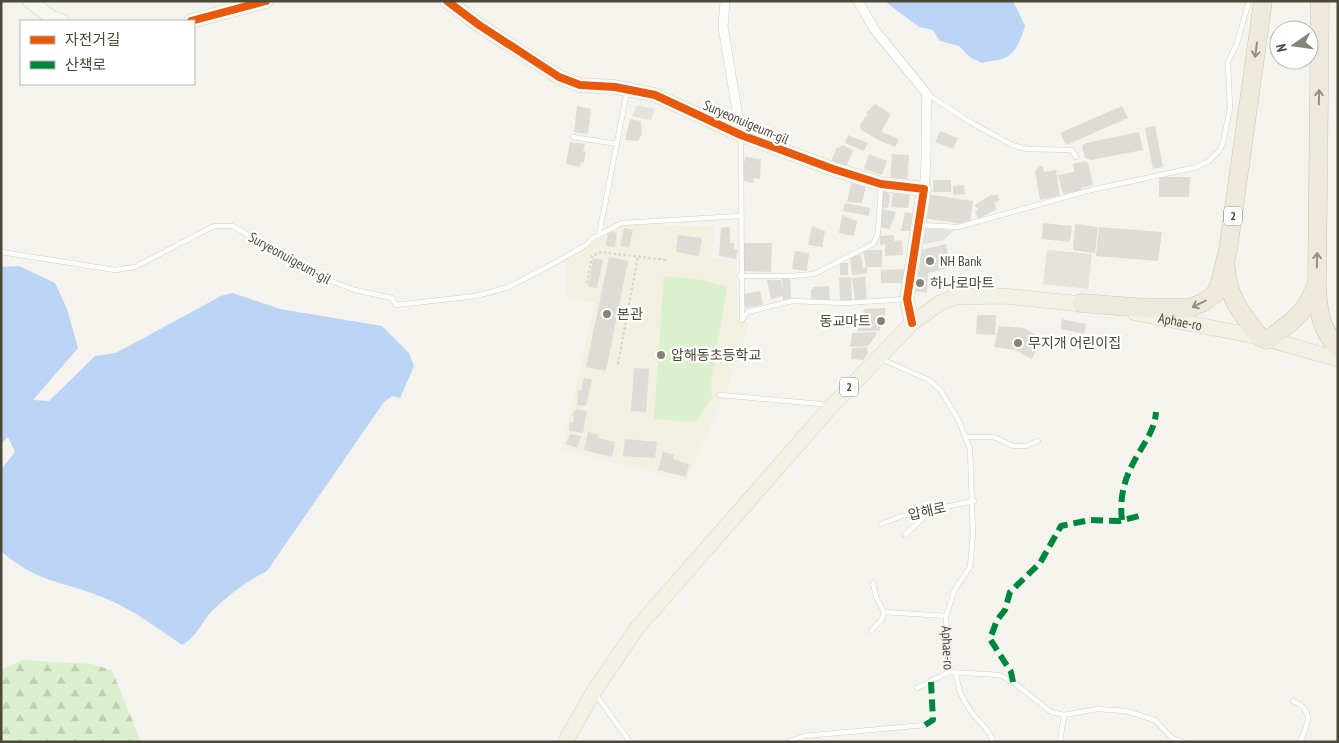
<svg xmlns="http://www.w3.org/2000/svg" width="1339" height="743" viewBox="0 0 1339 743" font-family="'PT Sans Narrow','Noto Sans KR',sans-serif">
<defs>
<pattern id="forest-firs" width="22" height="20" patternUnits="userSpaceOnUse" patternTransform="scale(1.25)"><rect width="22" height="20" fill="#dbf0cc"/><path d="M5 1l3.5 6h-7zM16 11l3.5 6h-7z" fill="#becfb0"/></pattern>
</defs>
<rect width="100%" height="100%" fill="#f4f3ee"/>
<!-- education -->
<polygon fill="#f2f0e0" points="629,224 714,226 712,258 736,262 738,318 749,323 728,387 686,481 562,450 595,303 567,297 564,259 614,225"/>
<!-- forest -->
<polygon fill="url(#forest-firs)" points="22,660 92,664 112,670 141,742 1,742 1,670"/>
<!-- pitch -->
<polygon fill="#dbf0cc" points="664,276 701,280 727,287 711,382 712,398 696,421 692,422 654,419"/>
<!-- parking -->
<g fill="#e3e2dc">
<polygon points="637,105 655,109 651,120 632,116"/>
<polygon points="921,228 954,230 944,240 919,245"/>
<polygon points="1047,250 1092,254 1088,289 1043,284"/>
</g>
<!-- water -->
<g fill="#bbd3f4">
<path d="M887 1H1013L1025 26C1021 40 1015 57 998 60 992 61 988 61 982 63L971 58 959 46 940 41 933 30 919 27 887 3Z"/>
<path d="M19 266 55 283 67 309 78 348 33 400 49 401 95 356 116 353 221 296 232 293 280 309 382 326 409 353 414 366 400 398 392 396 384 402 267 571C247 581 229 594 213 610 201 622 197 637 182 645 157 628 131 608 102 597 61 580 37 583 1 551V470L15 452 8 437 1 444V267Z"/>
</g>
<!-- building -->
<g fill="#dedcd6">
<polygon points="875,104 891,114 881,132 899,139 895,147 876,139 860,129 860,124 868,114 866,113"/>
<polygon points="577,106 591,109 588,134 574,132"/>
<polygon points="1122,106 1128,118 1066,145 1060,133"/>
<polygon points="630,119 641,121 642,134 638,141 625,140"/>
<polygon points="1155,126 1163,167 1153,169 1145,128"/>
<polygon points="940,131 958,138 953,149 935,142"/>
<polygon points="1139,132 1143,150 1091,160 1085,158 1082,146 1086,143"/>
<polygon points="848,135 868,143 864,151 845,143"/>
<polygon points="570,142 585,144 583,151 586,152 584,162 581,162 580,167 566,164"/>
<polygon points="842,145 853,150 845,170 830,164 837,147 840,148"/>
<polygon points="869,154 887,161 882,175 864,169"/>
<polygon points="892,154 909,155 907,185 890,184"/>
<polygon points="745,157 761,159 760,179 754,178 753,183 743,181 742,178"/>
<polygon points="1085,161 1088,163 1093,185 1081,188 1082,191 1063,194 1058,175 1074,172 1073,164"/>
<polygon points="1040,166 1043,166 1044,172 1056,170 1060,196 1040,200 1035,171"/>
<polygon points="1159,177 1190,177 1189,197 1159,197"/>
<rect x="933" y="180" width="18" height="12"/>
<polygon points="851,183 866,186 862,203 847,202"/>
<polygon points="964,185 965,194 953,195 953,186"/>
<polygon points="880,190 886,191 890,195 888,208 878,207"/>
<polygon points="893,193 910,195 908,208 891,207"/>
<polygon points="926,194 973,201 970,222 966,221 963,224 923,218"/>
<polygon points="992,194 993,196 997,194 1000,200 994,203 997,209 978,219 975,211 978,210 975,205"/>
<polygon points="845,203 870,208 869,216 843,211"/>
<polygon points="882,209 896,212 890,229 879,227"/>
<polygon points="905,212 915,214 912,231 901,231"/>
<polygon points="842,215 857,221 854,236 839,233"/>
<polygon points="1043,223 1072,226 1070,242 1042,239"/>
<polygon points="1075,224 1098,227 1095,253 1073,250"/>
<polygon points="812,226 825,231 822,247 808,245"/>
<polygon points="730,227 730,243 734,243 734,249 738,249 736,259 719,256 721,228"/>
<polygon points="1099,227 1162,232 1158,261 1096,256"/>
<polygon points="624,228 633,230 629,248 620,246"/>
<polygon points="608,231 617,233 615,247 606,246"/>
<polygon points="678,235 702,238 699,256 676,252"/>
<polygon points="894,235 894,241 902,240 903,255 885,256 885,244 880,245 880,236"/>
<polygon points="743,243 772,243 771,272 742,271"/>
<polygon points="946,244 948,254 943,255 945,269 928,273 927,293 911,291 915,271 920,271 917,251"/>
<polygon points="863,250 882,250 882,267 866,267"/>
<polygon points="795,251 809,253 807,271 792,269"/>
<polygon points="861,255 863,268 867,267 867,273 852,275 850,256"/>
<polygon points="609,257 628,261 606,371 586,367"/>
<polygon points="593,258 603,260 597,288 588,287"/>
<rect x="840" y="263" width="8" height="12"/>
<polygon points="905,269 905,283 881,283 881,270"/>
<polygon points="790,277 791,300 783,300 783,296 771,299 767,280 781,280 783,293 782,278"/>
<polygon points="851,277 852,300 840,300 839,278"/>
<polygon points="865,277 867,299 855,300 852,278"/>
<polygon points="829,286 830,300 811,300 811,289 813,289 813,287"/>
<polygon points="760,291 763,305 746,308 743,294"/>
<polygon points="885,308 885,321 879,331 857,331 864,309"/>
<polygon points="977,315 996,315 995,335 976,334"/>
<polygon points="1062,319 1086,324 1084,334 1061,329"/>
<polygon points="999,326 1024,328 1042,338 1032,359 1015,350 994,347"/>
<polygon points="876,332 876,336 868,346 850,347 852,333"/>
<polygon points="867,347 868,353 864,360 851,359 852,348"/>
<polygon points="634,368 649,369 646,412 631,411"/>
<polygon points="584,378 592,379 586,406 577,405 578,391 581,390"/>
<polygon points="576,409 587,411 583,433 569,431 570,422 573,423 574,416 572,415"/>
<polygon points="588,432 598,435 598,438 615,442 612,457 584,450"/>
<polygon points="570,434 581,436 577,448 566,444"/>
<polygon points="625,439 657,442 655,458 623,456"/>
<polygon points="663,452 674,455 673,459 689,464 686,477 658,470"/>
</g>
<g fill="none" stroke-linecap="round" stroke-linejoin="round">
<defs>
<g id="lane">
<polyline points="927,94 970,122 1012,145 1027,149 1072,150 1076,157"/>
<polyline points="573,137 617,144"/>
<polyline points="741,137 742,320 748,312 792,301 845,303 906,299"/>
<polyline points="920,225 958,227 1091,190 1197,167 1209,161 1219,151 1223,143 1230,108 1228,62 1237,43 1249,1"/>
<polyline points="599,235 627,91"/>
<polyline points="1,252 115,270 135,267 214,226 233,226 313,274 355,290 392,298 396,305 476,296 509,287 558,261 586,245 593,238 622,223 740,216"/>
<polyline points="740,276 790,276 814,274 873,244 878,234 881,185"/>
<path id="s1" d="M881 359 929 380 941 391 959 421 970 449 973 534 970 567 955 589 946 616 949 672"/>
<polyline points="720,395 821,404 827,409"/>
<polyline points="966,437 994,437 1013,446 1026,446 1038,441"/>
<polyline points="881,524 902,516 974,501"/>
<polyline points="905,535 928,513"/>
<polyline points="873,583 876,597 884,612 946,616"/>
<polyline points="871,631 882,619 884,612"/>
<path d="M956 673C958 687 961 698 970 710 977 721 990 729 993 742"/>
<polyline points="917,688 949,672 1000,675 1013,682 1051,712 1064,715 1097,709 1126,711 1155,720 1172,738 1183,742"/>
<polyline points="596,695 630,742"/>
<path d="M1293 701C1315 711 1308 724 1300 742"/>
<polyline points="788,742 804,736 925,725"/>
<polyline points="1060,742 1064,715"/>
</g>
<g id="street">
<polyline points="725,1 723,27 741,135"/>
<path d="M858 1 874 29 927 94C925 126 928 157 924 189"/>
</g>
<g id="secondary">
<polyline points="30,1 52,18 62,21"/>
<polyline points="447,1 479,25 559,77 580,85 615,87 655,95 741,135 833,169 881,184 924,189 907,299 912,323"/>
<polyline points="191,21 266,1"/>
</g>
<g id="primary">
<path id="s2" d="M1135 313 1260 337 1338 359"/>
<polyline points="565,742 593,693 637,628 828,410 912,323 940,303 955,297 1003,296 1092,305"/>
</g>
<g id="highway">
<path d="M1226 268C1228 298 1242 314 1260 337"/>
<path d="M1317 287C1318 310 1321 331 1338 348"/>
<polyline points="1081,303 1146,308 1190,308 1202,303 1215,294 1220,283 1228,250 1263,1"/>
<path d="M1267 340C1293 321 1306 314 1317 282L1320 1"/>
</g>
</defs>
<!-- lane casing -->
<use href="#lane" stroke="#d2d1cb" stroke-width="5.5"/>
<!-- street casing -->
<use href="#street" stroke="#d2d1cb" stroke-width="10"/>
<!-- secondary casing -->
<use href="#secondary" stroke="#d4d3c4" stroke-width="15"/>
<!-- primary casing -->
<use href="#primary" stroke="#d8d4b9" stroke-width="16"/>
<!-- highway casing -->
<use href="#highway" stroke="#cec7a6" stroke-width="19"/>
<!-- path -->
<g stroke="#d4d3cc" stroke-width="2" stroke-dasharray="2.5 2.5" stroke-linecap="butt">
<polyline points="587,283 592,256 601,252 666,260"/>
<polyline points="618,364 638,256"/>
</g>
<!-- lane -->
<use href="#lane" stroke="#fdfdfc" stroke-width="4.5"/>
<!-- street -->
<use href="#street" stroke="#fdfdfc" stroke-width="9"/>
<!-- secondary -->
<use href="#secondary" stroke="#f7f7f1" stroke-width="14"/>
<!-- primary -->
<use href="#primary" stroke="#f2f1e6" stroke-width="15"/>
<!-- highway -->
<use href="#highway" stroke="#edeadb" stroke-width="18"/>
<!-- quiet -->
<g stroke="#00873e" stroke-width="6" stroke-dasharray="12 6" stroke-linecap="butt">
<path d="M1122 520C1119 496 1125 477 1137 456 1145 442 1155 429 1156 412"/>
<polyline points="1013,682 1011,672 990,639 997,620 1005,610 1010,592 1040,563 1061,526 1090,520 1119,521 1143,515"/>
<polyline points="925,725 933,720 931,682"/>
</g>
<defs>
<g id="cycleway">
<polyline points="447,1 479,25 559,77 580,85 615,87 655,95 741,135 833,169 881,184 924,189 907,299 912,323"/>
<polyline points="191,21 266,1"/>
</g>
</defs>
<!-- cycleway casing -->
<use href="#cycleway" stroke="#fff" stroke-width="11"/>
<!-- cycleway -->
<use href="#cycleway" stroke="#e8590c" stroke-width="8"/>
</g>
<!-- one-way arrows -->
<defs><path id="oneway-shaft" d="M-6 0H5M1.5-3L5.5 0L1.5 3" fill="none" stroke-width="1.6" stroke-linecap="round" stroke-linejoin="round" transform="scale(1.25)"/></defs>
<g stroke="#949181">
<use href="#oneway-shaft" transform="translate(1256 50) rotate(98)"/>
<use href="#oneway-shaft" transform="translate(1319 97) rotate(-89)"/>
<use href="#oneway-shaft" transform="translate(1317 260) rotate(-89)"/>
<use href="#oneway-shaft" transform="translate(1199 304) rotate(154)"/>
</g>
<!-- markers -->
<g fill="#878477" stroke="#fff" stroke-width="2">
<circle cx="930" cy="261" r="5"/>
<circle cx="920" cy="283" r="5"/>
<circle cx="607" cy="314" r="5"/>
<circle cx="881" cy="321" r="5"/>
<circle cx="1018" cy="343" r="5"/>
<circle cx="661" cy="355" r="5"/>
</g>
<g text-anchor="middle" stroke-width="4.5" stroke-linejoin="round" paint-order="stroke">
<!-- shield labels -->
<g fill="#fff" stroke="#827f73" stroke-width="1">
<rect x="1224" y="206.5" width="18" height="19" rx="4"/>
<rect x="840" y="377.5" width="18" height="19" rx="4"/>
</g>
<g font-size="12" font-weight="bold" fill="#4c4837">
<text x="1233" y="220">2</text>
<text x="849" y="391">2</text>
</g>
<!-- street labels -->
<g font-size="14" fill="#4c4837" stroke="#fff">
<text transform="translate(746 122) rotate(23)" y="5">Suryeonuigeum-gil</text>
<text transform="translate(290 258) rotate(29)" y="5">Suryeonuigeum-gil</text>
<text dy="5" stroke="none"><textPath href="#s2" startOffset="46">Aphae-ro</textPath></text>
<text transform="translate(927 511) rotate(-12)" y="5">압해로</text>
<text dy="5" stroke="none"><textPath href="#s1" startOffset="339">Aphae-ro</textPath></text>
</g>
<!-- poi labels -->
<g font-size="14" fill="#4c4837" stroke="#fff" text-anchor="start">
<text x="940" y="266">NH Bank</text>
<text x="930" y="288">하나로마트</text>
<text x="617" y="319">본관</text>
<text x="871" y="326" text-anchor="end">동교마트</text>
<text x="1028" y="348">무지개 어린이집</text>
<text x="671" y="360">압해동초등학교</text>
</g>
</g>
<!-- border -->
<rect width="1339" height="743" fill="none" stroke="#4c4837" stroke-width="5"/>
<!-- legend -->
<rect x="20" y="20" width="175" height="65" fill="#ffffff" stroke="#b7b6af"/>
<rect x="30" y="36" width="25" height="8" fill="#e8590c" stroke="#b7b6af"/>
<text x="65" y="45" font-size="15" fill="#4c4837">자전거길</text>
<rect x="30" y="61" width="25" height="8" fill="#00873e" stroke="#b7b6af"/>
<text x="65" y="70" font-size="15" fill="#4c4837">산책로</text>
<!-- north arrow -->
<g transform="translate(1294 45) rotate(257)"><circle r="24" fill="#ffffff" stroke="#b7b6af"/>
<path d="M0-4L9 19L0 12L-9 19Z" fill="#878477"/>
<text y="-8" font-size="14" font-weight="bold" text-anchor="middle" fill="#4c4837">N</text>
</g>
</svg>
